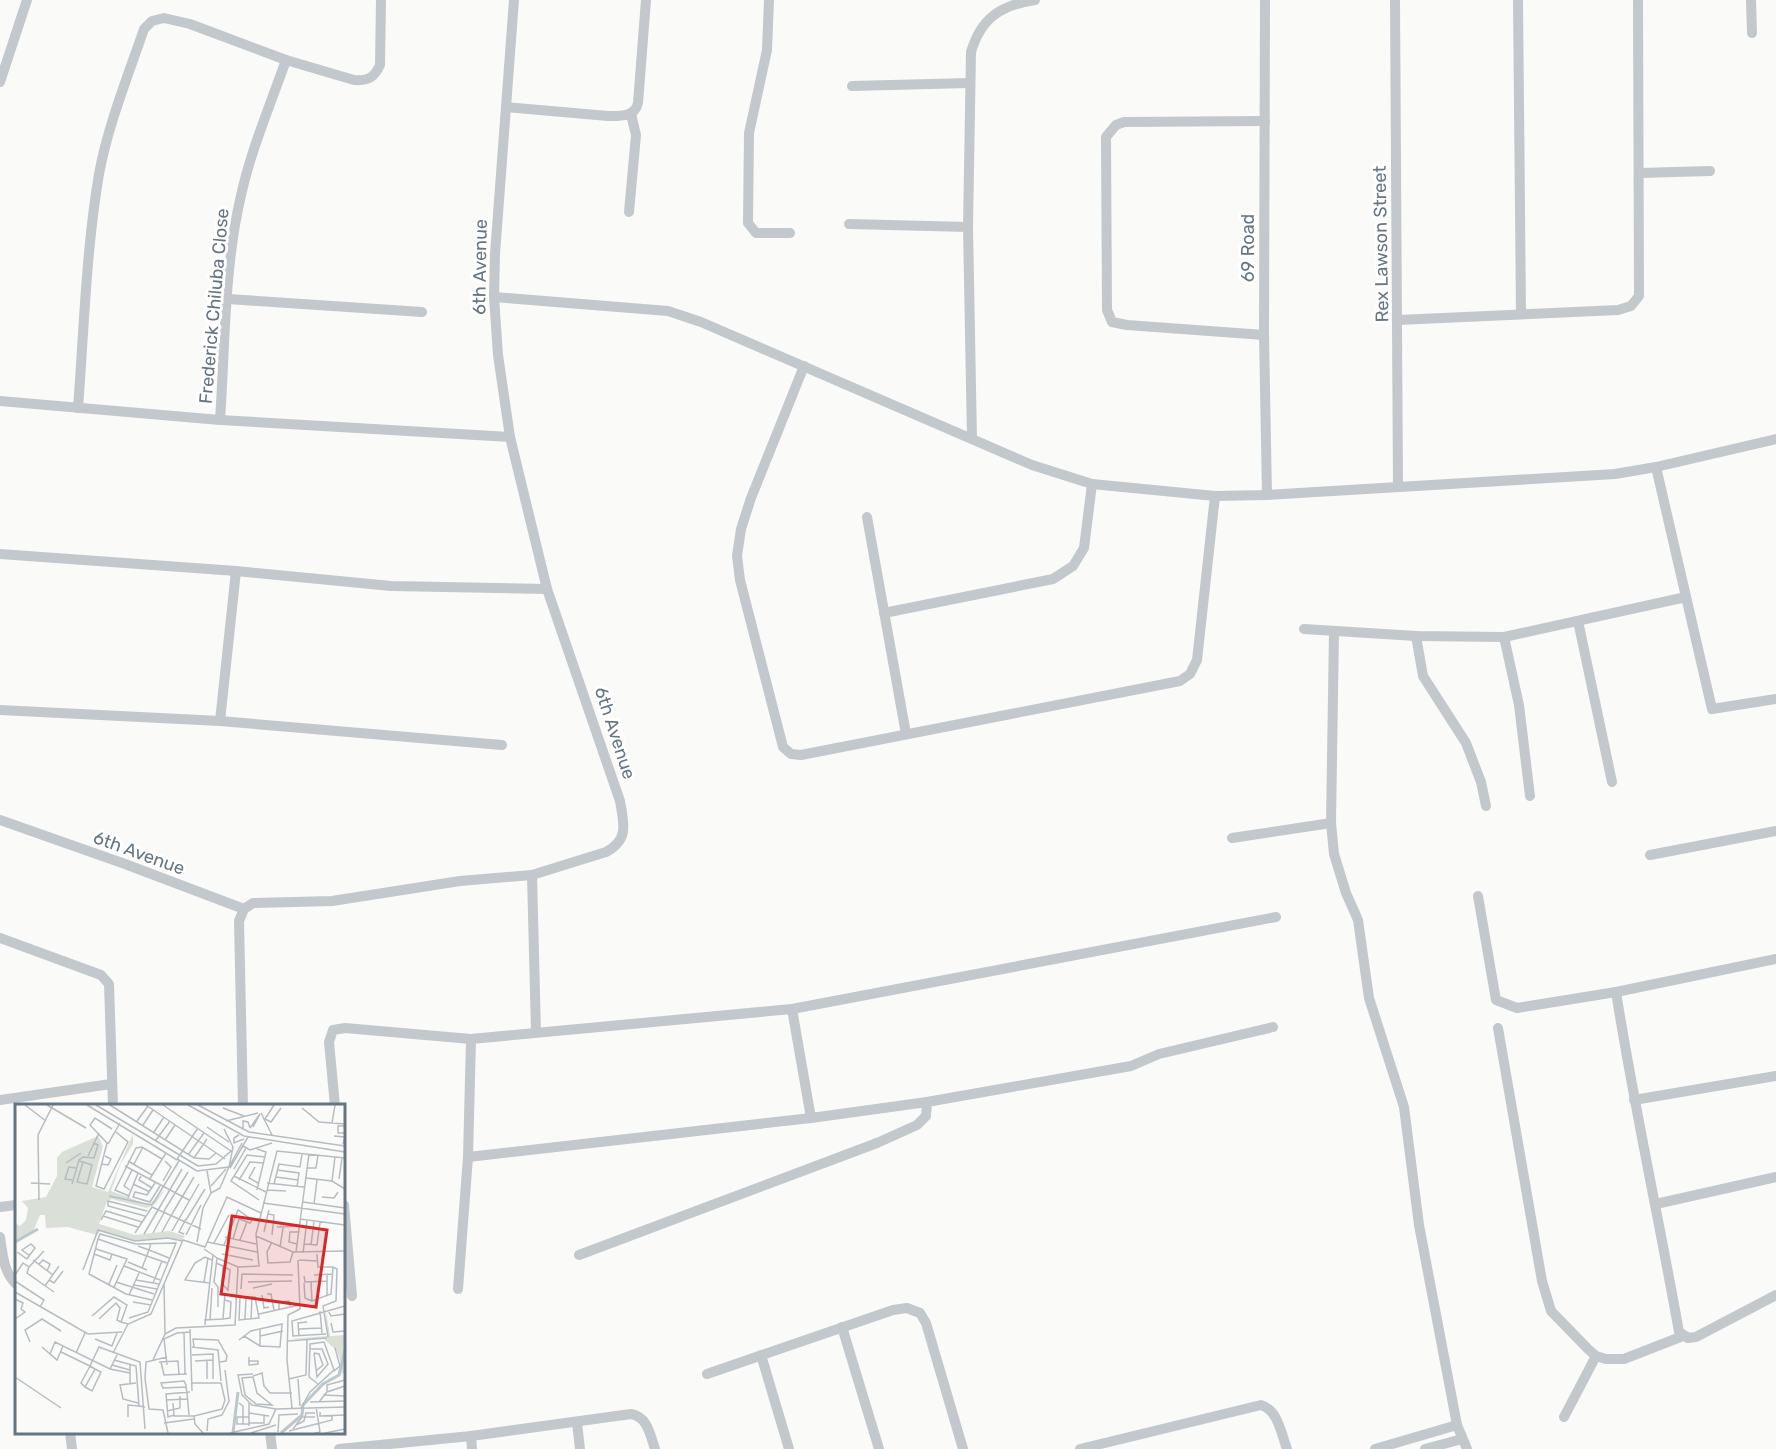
<svg xmlns="http://www.w3.org/2000/svg" width="1776" height="1449" viewBox="0 0 1776 1449" font-family="Rubik,sans-serif">
<rect width="100%" height="100%" fill="#fafaf8"/>
<g fill="none" stroke-linecap="round" stroke-linejoin="round">
<!-- minor -->
<g stroke="#c3c8cc" stroke-width="10">
<polyline points="769,0 767,50 749,133 748,223 756,233 790,233"/>
<polyline points="1265,0 1264,335 1267,495"/>
<polyline points="1395,0 1398,487"/>
<polyline points="1518,0 1521,314"/>
<polyline points="1751,0 1752,33"/>
<polyline points="0,82 27,0"/>
<polyline points="852,86 969,83"/>
<path d="M506 107 608 116C620 116 635 117 638 103L646 0"/>
<polyline points="1640,173 1710,171"/>
<polyline points="629,212 636,135 631,114"/>
<polyline points="849,224 968,227"/>
<polyline points="494,297 668,311 701,322 1032,465 1092,484 1215,496 1267,495 1615,474 1656,467 1776,439"/>
<polyline points="228,299 422,312"/>
<polyline points="1398,320 1618,310 1631,306 1639,296 1638,0"/>
<polyline points="1264,335 1127,325 1112,322 1107,310 1106,137 1116,125 1124,122 1265,121"/>
<polyline points="804,366 751,498 741,529 737,556 740,580 783,747 791,754 801,755 1180,681 1190,674 1197,660 1215,496"/>
<polyline points="0,401 220,420 510,437"/>
<path d="M78 408C84 330 86 251 99 174 108 125 128 76 144 29L152 21 164 18 190 24 286 60 354 80C368 81 374 78 380 65L381 0"/>
<path d="M220 420C225 348 224 270 240 200 250 152 270 106 286 60"/>
<path d="M972 439 968 227 971 52C981 18 1001 5 1035 0"/>
<polyline points="1656,467 1712,709 1776,699"/>
<polyline points="867,517 906,734"/>
<polyline points="0,554 236,571 391,586 547,589"/>
<polyline points="884,613 1053,579 1073,566 1084,548 1092,484"/>
<polyline points="1578,621 1612,782"/>
<polyline points="1304,629 1416,636 1504,637 1686,597"/>
<polyline points="1334,631 1331,823 1334,854 1346,893 1358,920 1369,998 1404,1107 1419,1225 1457,1425 1467,1449"/>
<polyline points="1416,636 1423,676 1466,743 1481,782 1486,806"/>
<polyline points="1504,637 1519,705 1530,796"/>
<polyline points="0,710 220,721 502,745"/>
<polyline points="220,721 236,571"/>
<polyline points="0,820 125,864 244,909"/>
<polyline points="1232,838 1331,823"/>
<polyline points="1650,855 1776,831"/>
<polyline points="532,875 536,1032"/>
<polyline points="1478,896 1496,1000 1517,1008 1616,992 1776,959"/>
<path d="M244 909 253 903 332 901 460 881 532 875 606 852C629 840 624 824 620 801L547 589 510 437 498 355 494 297 495 254 514 0"/>
<polyline points="0,938 101,975 109,984 113,1106"/>
<path d="M1616 992C1634 1106 1659 1219 1679 1332L1688 1338 1696 1337 1776 1295"/>
<polyline points="792,1009 811,1118"/>
<polyline points="1498,1028 1542,1281 1551,1311 1588,1349 1596,1356 1606,1359 1624,1359 1683,1336"/>
<polyline points="0,1100 111,1084"/>
<polyline points="1634,1100 1776,1076"/>
<polyline points="243,1106 239,921 244,909"/>
<polyline points="335,1106 329,1042 333,1030 345,1028 471,1039 792,1009 1276,917"/>
<polyline points="468,1157 811,1118 927,1102 1131,1066 1159,1054 1273,1027"/>
<polyline points="1656,1204 1776,1177"/>
<polyline points="344,1205 352,1296"/>
<polyline points="0,1207 16,1205"/>
<path d="M0 1237C3 1255 3 1271 16 1284"/>
<polyline points="579,1255 877,1143 917,1125 926,1116 927,1102"/>
<polyline points="458,1289 468,1157 471,1039"/>
<polyline points="842,1327 879,1449"/>
<polyline points="761,1355 789,1449"/>
<polyline points="707,1374 893,1310 907,1308 920,1313 926,1323 963,1449"/>
<polyline points="1564,1417 1596,1356"/>
<polyline points="577,1423 580,1449"/>
<polyline points="70,1432 72,1449"/>
<polyline points="270,1432 272,1449"/>
<polyline points="471,1436 472,1449"/>
<path d="M339 1449 471 1436 631 1414C648 1417 650 1435 655 1449"/>
<path d="M1080 1449 1261 1405C1278 1410 1281 1433 1287 1449"/>
<polyline points="1375,1449 1457,1425"/>
<polyline points="1425,1449 1462,1439"/>
</g>
</g>
<g text-anchor="middle" stroke-width="6" stroke-linejoin="round" paint-order="stroke">
<!-- street labels -->
<g font-size="18" fill="#657683" stroke="#fff">
<text transform="translate(1381 244) rotate(-91)" y="6">Rex Lawson Street</text>
<text transform="translate(1248 248) rotate(-90)" y="6">69 Road</text>
<text transform="translate(480 267) rotate(-89)" y="6">6th Avenue</text>
<text transform="translate(214 306) rotate(-85)" y="6">Frederick Chiluba Close</text>
<text transform="translate(615 733) rotate(72)" y="6">6th Avenue</text>
<text transform="translate(139 853) rotate(20)" y="6">6th Avenue</text>
</g>
</g>
<!-- overview -->
<g transform="translate(15 1104)">
<rect width="330" height="330" fill="#fafaf8"/>
<path d="M118 30V40L106 59 96 87 134 101 150 85 141 99 132 104 97 95 92 97 84 120 120 131 154 127 170 132 166 137 152 134 118 137 85 127 82 131 53 123 31 124 30 111H25L17 130 0 138V119L5 122 11 116 13 104 7 97 31 93 42 72V54L47 48 83 32 88 42 77 83 93 88ZM310 201 315 232 330 231V270L323 268 326 259 322 247 309 235H275L312 232Z" fill="#dadfd7"/>
<path fill="none" stroke="#bbc7cb" stroke-width="3" d="M0 138 23 125M218 329 223 288M266 329 287 311 288 301 308 280 324 271 330 246"/>
<path fill="none" stroke="#b5bdc2" stroke-width="1.5" d="M10 1 31 17M32 1 71 24M72 1 151 49M81 1 183 62M95 1 179 54 194 55 201 49M131 1 210 55M148 1 216 47 201 60 183 62M173 1 229 32 330 48M183 1 234 28 330 42M259 1 250 15 256 18 266 4M208 4 229 12M287 4 304 18 330 20M246 9 257 31M122 17 133 2M211 17 243 9M317 19 320 1M128 21 138 6M192 23 214 38M183 24 162 55 182 67 214 63 205 84 196 89M235 24 245 10 238 23M97 25 80 14 75 21 92 39 81 82 89 85 113 38 101 28M209 25 218 43 214 63M228 26V17L233 18 235 24M139 28 149 13M329 29H323V22H330M224 31 219 34V39L229 35M319 32 330 33 328 40M141 36 155 17M150 36 160 21M93 40 105 19M228 42 235 46 257 39M173 51 189 29M73 52 84 29M179 54 192 35M64 57 68 58 77 61 72 80 62 78 68 58M113 57 137 71M51 59 66 49M87 60 93 61 96 55 90 52M119 60 128 43M110 62 174 96M214 63 227 39M240 63 234 74 243 79M215 64 233 33M292 64H301L303 51M219 65 231 44M262 66 284 69 282 83M126 72 124 76 137 84M219 72 251 88M261 73 283 76M291 74 317 77 330 85M324 75 327 54M57 76 50 75 54 63 61 64M134 76 151 49 162 56M224 76 235 58 248 59M148 77 156 63 150 57M317 77 320 53M16 79 35 80M140 79 132 91 120 88 118 93 135 98 145 82M252 79 289 83M57 80 64 56 68 53 79 54 83 41 78 39M118 80 135 88M259 80 264 60 285 63 287 50M196 82 211 65M115 86 109 82 117 66M242 86 251 48 242 45M252 86 271 87M94 92 137 101 164 57M114 92 100 86 121 44 127 43 147 55M307 93 319 94 323 88M113 94 123 69M24 96 23 31 38 1M244 96 216 77 232 51 250 53M288 98 330 104M248 99 330 110M299 100 302 76M149 107 173 68M157 110 179 73M253 110 259 111 257 131M88 112 123 123M130 112 93 102V97L132 107M285 115 330 121M86 116 91 107 127 118M171 116 190 85M262 123 284 122M157 127 184 80M147 128 157 110M249 128 254 106M120 129 137 103 186 125M138 129 150 107M129 130 167 65M169 130 164 128 171 115M171 131 186 101M241 132 278 148 330 147M210 133 241 140M83 135 85 130 121 140 161 139 133 208 114 214M225 136 232 118M182 138 188 104 196 89 192 67M192 138 242 148M257 138 252 148 253 159 275 158 278 148M199 139 214 111M282 140 274 138 275 128H284M289 140 302 141 305 118M209 141 223 106 237 116 235 119 224 115 218 135M296 141 299 117M123 142 134 146 136 139M265 143 268 124M81 145 112 155 99 183M189 145 198 151 190 221M2 148 12 155 17 148 20 144 16 140 7 146 15 152M281 148 294 50M288 149 292 116M79 150 95 156 97 150M207 150 238 156M302 150 303 163H318M198 151 202 154 199 178 203 183V203M202 154 223 163 244 162 241 130 262 47 330 54M18 156 38 171M284 156 303 157M113 158 132 166M201 159 208 162 215 166 213 186 207 180 208 162M24 160 28 156 35 160 32 167M109 162 145 176M14 163 12 169 39 188M127 164 134 146 154 154M68 166 83 126 120 137 153 134 167 137M312 170V192M0 171 8 159 14 163 29 147M299 171 318 170M289 172 290 178 312 177M34 176 39 179 48 167M121 176 144 180M0 177 29 196 25 203M101 178 139 190M189 178 193 154M233 178 277 177M296 178 297 197 316 190 318 163M138 179 147 157M194 179 170 176 180 159 190 153 197 156M289 179 290 194 297 197M94 180 102 161M119 181 142 185M30 182 44 162M238 184 257 180M226 185 227 170 278 171M0 188 73 230 107 228M252 190H256L259 206M114 191 124 169M247 191 249 204 254 203M220 193H240L244 214 224 216 225 193M0 195 8 199 6 205 10 208 0 215M137 196 111 190 74 170 83 135 152 159M118 198 136 201M264 205V198L274 197 275 202M313 206 316 212 330 210M305 207 307 229M244 210 284 201M77 212 99 193 112 201 106 218 113 220M84 215 101 199 105 204 102 216 106 218M208 215 215 214 216 198 210 196M230 215 231 193M236 215 237 193M189 216 208 215 210 189M195 216 197 184M316 219 318 228 330 227M175 225 177 287M284 225 306 224M169 228 170 270M150 230 161 224 220 221 223 163M311 230 278 232 277 217 330 202M229 232 245 242V225M245 232 268 227M284 232 283 219 292 218M313 233 308 202 321 197 322 165 318 163M80 235 97 242 102 229M224 236 236 227 267 220 265 243 245 242M273 237 312 234M15 238 10 226 27 215 46 227M27 243 42 256 48 242M177 243 203 246 206 277M179 243 178 235 203 236 212 252 211 257 205 258M295 245H307L313 260 302 273 299 249M46 248 75 262 80 265 70 283 66 279 75 262 84 243 125 258 130 325M61 249 70 229M98 249 113 220 136 210 168 136 190 143 212 93 246 109M299 249 304 250 308 261 301 267M35 250 40 238 95 265 102 251M177 251 198 250V275M152 253 131 258 130 274 134 305 148 306 153 329M234 253V261L243 260V257H234M99 256 121 262 124 302 130 303M138 256 150 230 149 180M192 256V275M180 257 198 256M144 258 163 257 164 271M146 258 149 271 172 270M97 261 115 266M152 261 149 235 162 229 175 228M95 265 115 269M319 267 325 262 320 244M238 270 223 271 227 291 237 301 261 305M238 272 247 269 249 282 255 289H277M0 273 46 304M238 273 242 289 257 301 241 300 230 291 227 274ZM274 275 291 271 292 236M283 275 285 302M121 279 105 281 108 295 123 299M176 279H206L210 296 207 305 179 312 180 320 188 329M115 280V261M70 283 77 287 86 268 80 265M171 283 148 284 146 279 169 277 171 281V283L172 289 174 311M312 288V281L330 276M308 291 330 292M151 296 173 295M295 298 330 297M304 298 312 288 330 282M158 299 159 311 153 313 151 290 175 288M224 299 228 302V320M234 299V322M277 304 272 256 273 211 285 205 283 156M286 304 295 288 319 266 309 238 295 240 294 273 303 280M152 307 165 304V292M305 308V312L330 311M234 309 254 312M207 311 214 297 210 266M158 312H179M113 313V301L124 302M234 313H222V320H234M149 319 179 315M234 319H249V312M281 321 289 317 291 309H300M278 325 287 313H300M192 327 193 315 207 311M274 327 317 316V312M263 328 264 311 283 310M215 329 254 320 261 305 330 303M236 329 261 321M300 329 305 328 301 303M310 329 330 325"/>
<path fill="#d62828" fill-opacity="0.15" stroke="#d62828" stroke-width="3" d="M217 112 312 126 301 203 206 190Z"/>
<rect width="330" height="330" fill="none" stroke="#657683" stroke-width="3"/>
</g>
</svg>
